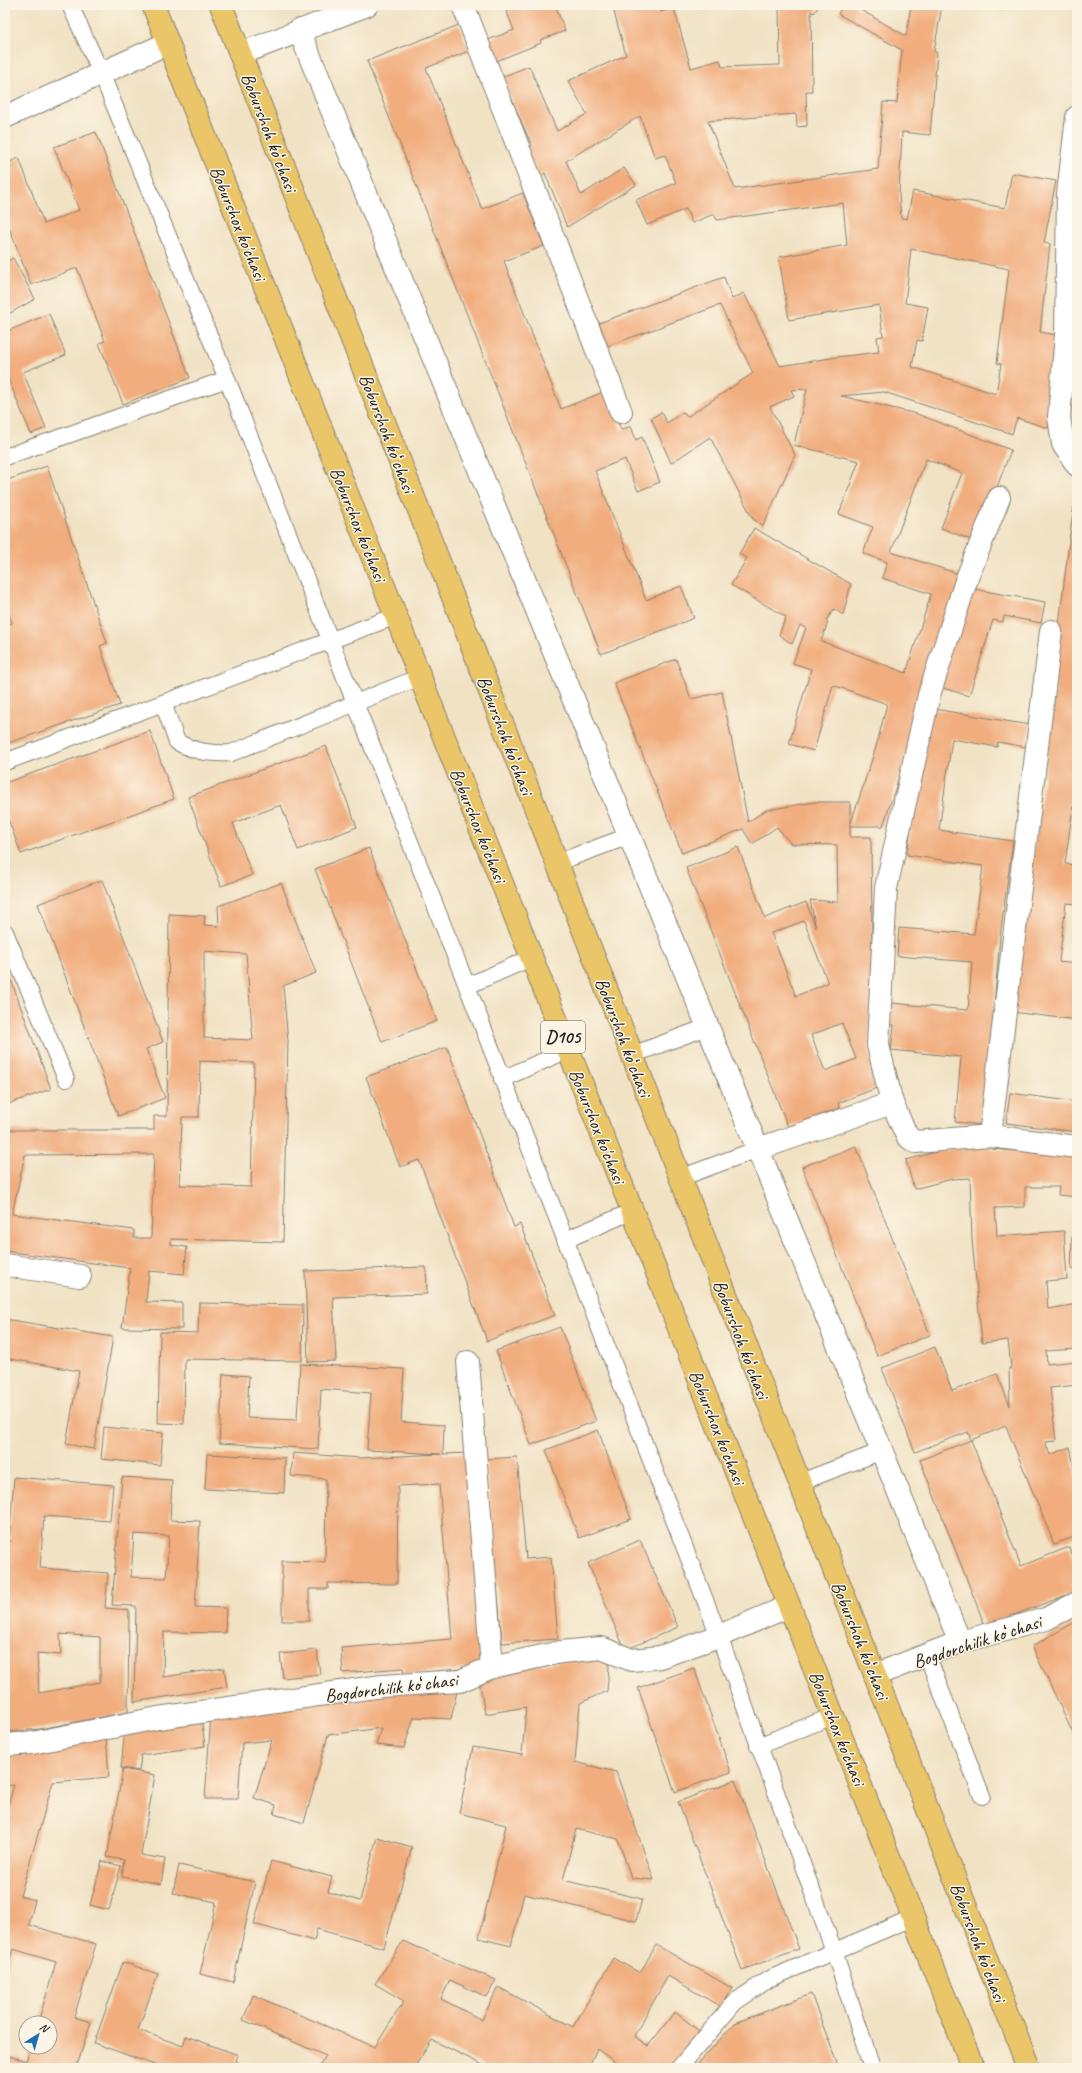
<svg xmlns="http://www.w3.org/2000/svg" width="1082" height="2073" viewBox="0 0 1082 2073" font-family="Caveat,sans-serif">
<rect width="100%" height="100%" fill="#fcf5e5"/>
<filter id="ink" filterUnits="userSpaceOnUse"><feTurbulence type="fractalNoise" baseFrequency=".025" numOctaves="2"/><feDisplacementMap in="SourceGraphic" scale="8" xChannelSelector="R" yChannelSelector="G"/><feConvolveMatrix kernelMatrix="1 2 1 2 8 2 1 2 1" color-interpolation-filters="sRGB"/></filter>
<filter id="wash" filterUnits="userSpaceOnUse"><feTurbulence type="fractalNoise" baseFrequency=".012" numOctaves="4" result="noise"/><feDisplacementMap in="SourceGraphic" scale="16" xChannelSelector="R" yChannelSelector="G"/><feGaussianBlur stdDeviation="0.9" result="paint"/><feColorMatrix in="noise" values="0 0 0 0 0 0 0 0 0 0 0 0 0 0 0 0 0 1.4 0 .05"/><feComposite in="paint" operator="in"/></filter>
<g filter="url(#wash)">
<rect width="100%" height="100%" fill="#f1e2c4"/>
<g id="blocks">
<!-- building -->
<g fill="#f1ad7e" fill-rule="evenodd">
<polygon points="504,5 555,5 565,31 540,40 541,43 496,61 488,40 514,30"/>
<path d="M612 5H659L661 12 674 8 691 68 720 60 722 67 780 65 779 5H820L814 13 811 11 812 91H806L807 126 797 127 796 114 708 121 735 189 878 169 883 102 897 103 902 50 838 14 843 5H852L906 36 911 5H942L934 51 937 53 930 135 902 132 899 195 901 218 907 219 913 191 1005 208 1012 173 1056 181 1044 243 1050 244 1040 332 1063 336 1048 428 1017 418 1012 434 884 392 841 396 917 414 1011 450 976 542 941 528 962 473 926 459 891 552 965 576 883 826H850V837H871L872 933 869 1054 882 1086 838 1103 840 1108 788 1127 686 868 738 847 765 918 806 902 816 928 810 900 838 902 837 845 791 844 777 827 752 844 743 829 682 853 614 683 676 659 691 699 722 692 748 822 766 810 814 802H850V826L876 747 887 704 833 685 814 751 789 744 811 669 793 663 806 628 800 625 792 644 779 635 786 617 731 585 747 558 739 554 754 528 851 584 843 615 834 609 826 621 828 622 821 641 906 673 931 594 882 578 887 562 863 553 873 527 839 514 859 461 794 445 807 389 791 390 794 396 770 407 795 455 763 526 753 519 710 437 671 463 651 418 662 412 667 423 683 412 687 417 753 373 720 305 608 346 599 323 724 277 732 299 744 293 780 366 837 357 879 352 877 337 883 336 879 305 789 320 779 257 847 245 843 203 717 220 714 214 692 223 686 209 647 225 636 200 676 183 665 155 655 158 640 116 566 161 581 195 624 168 636 185 567 227 545 173 540 177 524 150 532 146 502 77 529 66 557 131 587 114 568 81 626 55ZM911 249 1009 269 997 363 1001 364 996 394 912 367 917 340 922 341 928 307 905 303ZM804 921 828 983 796 996 771 933ZM842 1023 856 1059 825 1071 811 1035Z"/>
<polygon points="984,5 1005,5 1004,10"/>
<polygon points="459,25 469,51 426,68 482,209 523,193 544,246 504,261 561,409 606,391 621,430 631,426 636,440 642,437 660,482 638,491 625,459 595,471 646,600 681,586 694,618 601,654 367,61"/>
<polygon points="96,132 190,378 123,404 99,343 105,341 77,268 31,285 5,217 5,164 19,158 44,224 79,210 54,147"/>
<polygon points="1077,245 1077,433 1076,433 1069,386"/>
<polygon points="13,258 35,299 5,316 5,263"/>
<polygon points="49,314 66,355 23,372 46,428 31,434 5,371 5,332"/>
<polygon points="47,466 107,643 100,646 120,705 5,744 5,626 12,623 5,601 5,481"/>
<polygon points="1077,495 1077,694 1075,713 1077,713 1077,802 1076,807 1073,807 1065,864 1077,865 1077,904 1066,903 1059,962 1077,964 1077,1020 1012,1012 1053,710 1056,682 1052,681 1073,510"/>
<polygon points="968,588 1045,602 1041,623 1004,616 1003,622 993,620 969,696 937,686"/>
<polygon points="928,708 1030,725 1026,747 998,742 997,747 952,739 939,830 1013,841 1000,936 984,1125 955,1122 961,1057 891,1050 894,1025 889,1024 891,1003 968,1010 972,962 897,956 899,928 974,934 983,866 907,855"/>
<polygon points="150,731 174,799 21,854 5,810 5,783"/>
<polygon points="326,746 357,827 298,850 281,805 233,823 252,875 221,886 188,797"/>
<polygon points="369,848 437,1021 382,1042 315,869"/>
<polygon points="102,880 163,1042 146,1049 165,1098 118,1116 38,904"/>
<path d="M281 883 316 973 283 986 288 1041 283 1242 171 1239V1245L187 1247 184 1274 149 1271 146 1302 182 1303V1329L122 1328 130 1268 5 1251V1130H154V1116H167L169 914 205 916 204 925 219 926 218 906ZM204 951 246 954 253 1040 204 1038ZM200 1061 254 1063 251 1187 180 1185 182 1117H199ZM154 1154 151 1238H134V1230L12 1214 25 1155Z"/>
<polygon points="5,964 51,1089 5,1105"/>
<polygon points="447,1047 514,1227 520,1224 555,1315 487,1341 419,1160 400,1167 366,1077"/>
<polygon points="1010,1093 1077,1102 1077,1132 1006,1123"/>
<polygon points="856,1146 930,1335 877,1356 802,1167"/>
<polygon points="991,1146 991,1149 1077,1156 1077,1197 1058,1195 1059,1187 1025,1187 1025,1207 995,1208 997,1236 1064,1231 1067,1279 1046,1281 1048,1309 1077,1304 1077,1349 1046,1351 1047,1364 1077,1361 1077,1385 1050,1388 1056,1441 1045,1442 1050,1455 1070,1447 1077,1483 1077,1548 1074,1537 1054,1544 1006,1426 971,1440 968,1432 915,1452 882,1368 935,1347 952,1391 997,1374 1010,1406 1009,1368 1011,1368 1008,1340 982,1343 972,1240 970,1178 952,1179 914,1189 906,1160 944,1150"/>
<polygon points="1072,1237 1077,1237 1077,1270 1071,1269"/>
<polygon points="426,1267 427,1294 333,1297 336,1361 308,1362 305,1271"/>
<polygon points="199,1303 303,1305 302,1361 185,1359 184,1424 158,1423 160,1332 198,1333"/>
<polygon points="5,1319 113,1337 94,1449 66,1444 79,1371 5,1358"/>
<polygon points="560,1327 596,1421 531,1445 496,1351"/>
<polygon points="300,1364 404,1369 401,1422 444,1425 443,1454 470,1453 488,1667 404,1674 403,1668 343,1673 341,1648 452,1639 439,1484 398,1486 397,1584 328,1583 328,1589 309,1589 309,1621 282,1621 282,1561 325,1562 326,1479 291,1476 293,1453 360,1458 441,1454 367,1450 371,1393 321,1389 318,1449 219,1443 223,1374 249,1376 247,1418 297,1420"/>
<polygon points="104,1427 163,1433 160,1465 101,1459"/>
<polygon points="598,1430 631,1519 579,1538 546,1450"/>
<polygon points="971,1440 1021,1566 1069,1547 1077,1566 1077,1591 985,1626 920,1460"/>
<polygon points="207,1454 285,1458 284,1493 205,1489"/>
<polygon points="517,1457 526,1559 551,1557 558,1639 502,1643 486,1459"/>
<path d="M14 1477 113 1485 110 1521 44 1516 40 1568 108 1573 105 1608 129 1610 128 1712 40 1729 5 1732V1679H6L5 1595ZM60 1634 100 1637V1682L39 1693 37 1653 61 1655Z"/>
<path d="M122 1477 172 1480 170 1520 200 1521 195 1607 226 1608 225 1633 164 1632 163 1677 224 1668 227 1687 134 1702 136 1606 112 1605ZM134 1534 169 1536 166 1578 131 1577Z"/>
<polygon points="640,1540 678,1627 625,1650 588,1563"/>
<polygon points="1077,1621 1077,1742 1032,1646"/>
<polygon points="317,1650 320,1674 283,1678 280,1654"/>
<polygon points="610,1655 607,1691 580,1703 575,1762 616,1772 654,1880 631,1878 618,1839 576,1829 563,1880 642,1899 636,1921 524,1894 511,1946 479,1938 506,1825 459,1813 473,1747 522,1755 526,1707 485,1714 478,1674"/>
<polygon points="694,1668 731,1772 675,1792 638,1688"/>
<polygon points="393,1690 457,1691 451,1719 414,1717 404,1748 376,1745 381,1728 328,1735 304,1823 274,1814 276,1805 254,1798 272,1740 242,1743 238,1799 205,1799 211,1715"/>
<polygon points="201,1717 205,1746 141,1755 139,1771 121,1768 125,1728"/>
<polygon points="106,1735 109,1777 53,1782 20,1896 35,1900 29,1925 96,1944 74,2017 91,2022 76,2068 5,2068 5,2055 26,2061 31,2047 50,2047 50,2023 38,2023 56,1962 13,1949 5,1975 5,1816 14,1785 5,1786 5,1756 25,1755"/>
<polygon points="123,1769 155,1775 141,1855 165,1859 161,1884 122,1877 124,1860 107,1857"/>
<polygon points="735,1780 799,1949 742,1970 678,1802"/>
<polygon points="377,1837 412,1847 384,1948 317,1929 314,1941 254,1924 271,1861 332,1877 328,1892 360,1901"/>
<polygon points="102,1861 121,1866 109,1910 90,1905"/>
<polygon points="179,1865 255,1882 233,1982 200,1974 216,1902 173,1893"/>
<polygon points="403,1941 496,1980 487,1997 450,1980 441,1999 482,2020 498,1987 573,2027 613,1958 640,1973 656,1945 732,1988 721,2007 668,1976 634,2036 648,2046 675,2012 699,2031 671,2068 623,2068 597,2049 588,2068 489,2068 432,2040 414,2068 318,2068 326,2056 243,2020 253,1995 375,2047 404,2001 375,1984"/>
<polygon points="123,1962 158,1974 138,2030 183,2046 186,2036 238,2055 236,2061 247,2068 163,2068 94,2043"/>
<polygon points="811,1994 839,2068 694,2068 735,2023"/>
</g>
</g>
</g>
<g filter="url(#ink)">
<use href="#blocks" fill-opacity="0" stroke="#867f70" stroke-width="1"/>
<g fill="none" stroke-linecap="round" stroke-linejoin="round">
<defs>
<g id="lane">
<polyline points="70,5 101,73 227,379 467,986 719,1636 834,1951 872,2068"/>
<polyline points="5,457 227,379"/>
<path d="M163 703 177 742C196 752 210 754 231 753L420 677"/>
<polyline points="5,762 396,616"/>
<polyline points="556,863 629,836"/>
<polyline points="5,932 66,1079"/>
<polyline points="467,986 531,958"/>
<polyline points="632,1055 707,1027"/>
<polyline points="502,1079 568,1050"/>
<polyline points="680,1178 758,1149"/>
<polyline points="565,1240 633,1211"/>
<polyline points="798,1483 882,1451"/>
<polyline points="927,1655 982,1796"/>
<polyline points="758,1746 833,1716"/>
<polyline points="679,2068 735,2002 769,1979 912,1918"/>
</g>
<g id="street">
<polyline points="463,5 621,412"/>
<polyline points="299,30 960,1642"/>
<polyline points="240,54 367,5"/>
<polyline points="5,117 168,43"/>
<polyline points="1077,117 1068,194 1066,334 1059,417 1063,444 1077,465"/>
<polyline points="892,1103 878,1045 886,888 929,695 967,578 999,498"/>
<polyline points="990,1136 1051,631"/>
<polyline points="758,1149 892,1103 907,1136 915,1142 990,1136 1077,1147"/>
<polyline points="5,1265 80,1276"/>
<polyline points="468,1362 492,1667"/>
<polyline points="875,1675 960,1642 1046,1619 1077,1603"/>
<polyline points="5,1745 32,1743 158,1718 382,1686 460,1681 492,1667 561,1652 601,1648 632,1660 660,1657 719,1636 789,1606"/>
</g>
<g id="primary">
<polyline points="153,5 973,2068"/>
<polyline points="221,5 1029,2068"/>
</g>
</defs>
<!-- lane casing -->
<use href="#lane" stroke="#867f70" stroke-width="18"/>
<!-- street casing -->
<use href="#street" stroke="#867f70" stroke-width="24"/>
<!-- primary casing -->
<use href="#primary" stroke="#867f70" stroke-width="24"/>
<!-- lane -->
<use href="#lane" stroke="#fff" stroke-width="16"/>
<!-- street -->
<use href="#street" stroke="#fff" stroke-width="22"/>
<!-- primary -->
<use href="#primary" stroke="#ebc669" stroke-width="22"/>
</g>
</g>
<g text-anchor="middle" stroke-width="3" stroke-linejoin="round" paint-order="stroke">
<!-- shield labels -->
<rect fill="#fcf5e5" stroke="#5f5d58" stroke-width="1" x="541" y="1021" width="44" height="32" rx="3"/>
<g font-size="18" font-weight="bold" fill="#1c1c1c">
<text x="563" y="1043">D105</text>
</g>
<!-- street labels -->
<g font-size="19" fill="#1c1c1c" stroke="#fcf5e5">
<text transform="translate(270 132) rotate(69)" y="7">Boburshoh koʻchasi</text>
<text transform="translate(239 223) rotate(68)" y="7">Boburshox ko'chasi</text>
<text transform="translate(388 433) rotate(69)" y="7">Boburshoh koʻchasi</text>
<text transform="translate(359 524) rotate(68)" y="7">Boburshox ko'chasi</text>
<text transform="translate(506 735) rotate(69)" y="7">Boburshoh koʻchasi</text>
<text transform="translate(479 825) rotate(68)" y="7">Boburshox ko'chasi</text>
<text transform="translate(624 1037) rotate(69)" y="7">Boburshoh koʻchasi</text>
<text transform="translate(598 1126) rotate(68)" y="7">Boburshox ko'chasi</text>
<text transform="translate(742 1339) rotate(69)" y="7">Boburshoh koʻchasi</text>
<text transform="translate(718 1427) rotate(68)" y="7">Boburshox ko'chasi</text>
<text transform="translate(861 1640) rotate(68)" y="7">Boburshoh koʻchasi</text>
<text transform="translate(977 1641) rotate(-18)" y="7">Bogdorchilik koʻchasi</text>
<text transform="translate(391 1687) rotate(-7)" y="7">Bogdorchilik koʻchasi</text>
<text transform="translate(838 1728) rotate(68)" y="7">Boburshox ko'chasi</text>
<text transform="translate(979 1942) rotate(69)" y="7">Boburshoh koʻchasi</text>
</g>
</g>
<!-- margin -->
<rect width="1082" height="2073" fill="none" stroke="#fcf5e5" stroke-width="20"/>
<!-- north arrow -->
<g transform="translate(38 2035) rotate(37)"><circle r="19" fill="#fcf5e5" stroke="#a29e95"/>
<path d="M0-3L7 15L0 10L-7 15Z" fill="#1f6fb2"/>
<text y="-6" font-size="11" font-weight="bold" text-anchor="middle" fill="#1c1c1c">N</text>
</g>
</svg>
